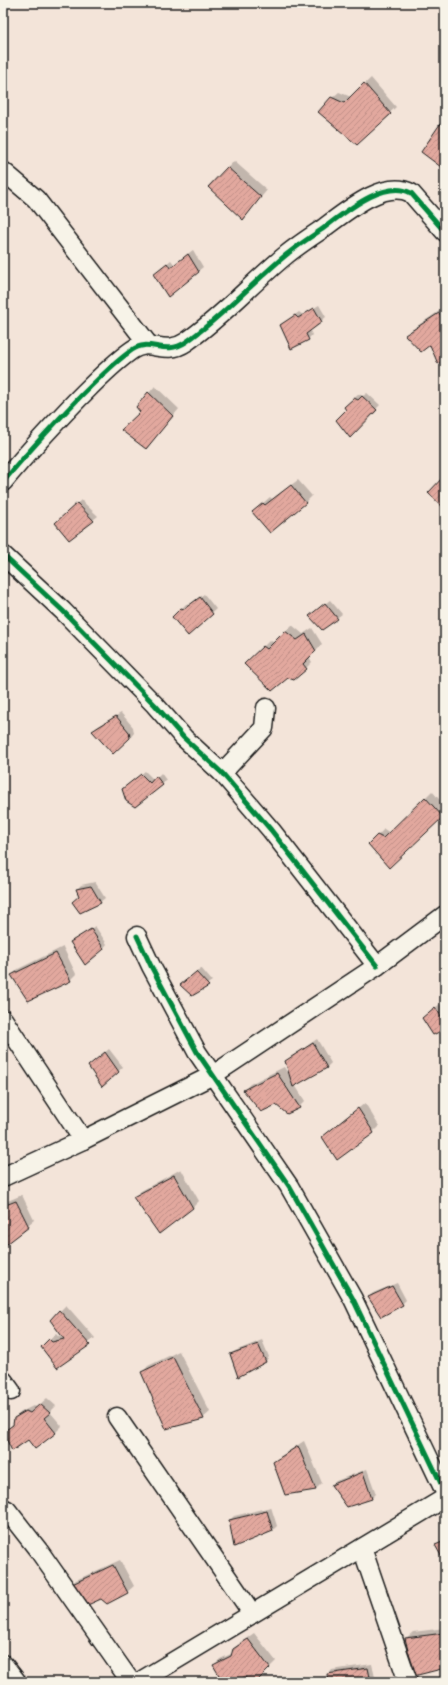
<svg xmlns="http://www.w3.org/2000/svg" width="448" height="1685" viewBox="0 0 448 1685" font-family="Pangolin,sans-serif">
<defs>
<pattern id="building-hatch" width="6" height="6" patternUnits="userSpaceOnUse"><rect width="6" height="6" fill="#e2a89e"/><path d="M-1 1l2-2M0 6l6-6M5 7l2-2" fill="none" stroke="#c19088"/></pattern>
</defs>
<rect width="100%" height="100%" fill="#f3e4d9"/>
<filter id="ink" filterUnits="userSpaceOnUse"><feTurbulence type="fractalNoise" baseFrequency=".025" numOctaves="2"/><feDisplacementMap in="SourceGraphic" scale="8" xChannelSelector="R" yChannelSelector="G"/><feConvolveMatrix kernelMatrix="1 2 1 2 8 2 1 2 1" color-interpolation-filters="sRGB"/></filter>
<g filter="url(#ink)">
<!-- shadow -->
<g fill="#0003">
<polygon points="371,78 396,107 357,143 332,98 339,92 351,97"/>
<polygon points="445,120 445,169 423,152"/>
<polygon points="234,161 267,190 249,212 210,187"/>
<polygon points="193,250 203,267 198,271 159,270 171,260 174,264"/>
<polygon points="319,305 326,317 310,330 312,335 308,339 281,325 299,312 303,315"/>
<polygon points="445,307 445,358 431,344 407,335 413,329"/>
<polygon points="155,386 179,409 146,448 141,412 137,407"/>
<polygon points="367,393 380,405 350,436 348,410 349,403 359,394 363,396"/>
<polygon points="298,480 312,496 305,503 253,512 270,497 272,499"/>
<polygon points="81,500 98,516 69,539 56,523"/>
<polygon points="204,594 216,609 188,635 173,617 186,604 189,605"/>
<polygon points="330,600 342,614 322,629 315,612"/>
<polygon points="292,625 303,634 312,628 322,644 309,657 312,662 306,668 246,664 270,640 274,643"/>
<polygon points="121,713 133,727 134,733 130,738 93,731 97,727"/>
<polygon points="145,771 154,780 161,773 166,780 162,784 126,787"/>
<polygon points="432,791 445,806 445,814 389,866 370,844 384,829 390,833"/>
<polygon points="95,882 105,898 100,902 80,896 77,889 81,885"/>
<polygon points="95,926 107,944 103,949 72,942"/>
<polygon points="63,947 76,974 70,980 12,975 18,969"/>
<polygon points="201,968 212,981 192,994 186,981"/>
<polygon points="440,1004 445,1011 445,1028 427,1014"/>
<polygon points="317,1039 331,1063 327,1067 295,1085 305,1101 299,1107 277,1104 244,1090 250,1084 284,1067 291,1078 286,1061"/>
<polygon points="109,1049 123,1067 102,1086 94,1062"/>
<polygon points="365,1103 379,1126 373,1132 323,1137"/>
<polygon points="181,1169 199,1201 193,1207 135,1197 141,1191"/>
<polygon points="22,1195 34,1220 3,1245 3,1203"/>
<polygon points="397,1283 406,1300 402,1304 369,1297 373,1293"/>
<polygon points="66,1305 95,1338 57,1367 42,1347 56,1334 58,1336 62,1335 51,1320"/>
<polygon points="262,1340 269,1357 265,1362 231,1355 235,1351"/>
<polygon points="179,1351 210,1412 203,1418 142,1373 148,1366"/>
<polygon points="47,1398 56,1406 50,1412 62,1426 56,1432 36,1448 29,1438 4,1432 14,1423 15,1418 21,1412 33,1406 37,1407"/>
<polygon points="304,1441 322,1483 316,1489 286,1493 274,1462 281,1456"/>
<polygon points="367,1469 376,1494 372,1498 348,1506 332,1485 336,1481"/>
<polygon points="271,1507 277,1526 273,1530 235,1546 230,1520 234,1516"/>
<polygon points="445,1539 445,1561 436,1546"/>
<polygon points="120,1560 134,1586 127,1592 101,1598 69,1586 76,1580"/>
<polygon points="445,1628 445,1667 415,1675 406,1638 413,1632"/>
<polygon points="254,1633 276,1661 255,1682 252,1682 245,1676 235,1682 225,1682 214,1665 220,1659 233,1653 233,1649 240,1643"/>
<polygon points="372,1664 376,1682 330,1682 328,1675 332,1670"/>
</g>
<!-- building -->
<g fill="url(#building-hatch)" stroke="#1c1c1c">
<polygon points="364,83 391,114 357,145 318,112 331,97 344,103"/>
<polygon points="440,124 445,127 445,170 421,152"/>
<polygon points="227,167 261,197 243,220 208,187"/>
<polygon points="188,254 199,272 168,297 153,274 167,263 170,268"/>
<polygon points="314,308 322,322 306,334 309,340 291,349 280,325 295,315 298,318"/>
<polygon points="439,313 445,323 445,359 438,364 430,345 421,352 405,335"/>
<polygon points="148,392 173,416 146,449 121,430 140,412 136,407"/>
<polygon points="362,396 377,410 350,438 336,420 346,410 344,407 354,398 358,400"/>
<polygon points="445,475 445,509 428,493"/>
<polygon points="291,485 306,503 270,533 252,512 263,503 265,505"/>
<polygon points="77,503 94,521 69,540 55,523"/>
<polygon points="200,597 213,614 188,636 172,617 181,608 184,609"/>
<polygon points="325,603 338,619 322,630 309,616"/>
<polygon points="285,631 297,640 306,634 316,651 303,664 307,669 294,680 288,678 272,691 244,664 263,646 267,649"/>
<polygon points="116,716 129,732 130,738 113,754 92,731"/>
<polygon points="141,774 150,783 156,776 163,785 135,807 126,801 122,789"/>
<polygon points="425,797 443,817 389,868 368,844 377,835 383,838"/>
<polygon points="91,886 101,903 80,913 72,902 79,896 76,889"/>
<polygon points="91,929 104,949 85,965 70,942"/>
<polygon points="56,953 71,981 28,1001 11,975"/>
<polygon points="196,972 209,986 192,996 180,985"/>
<polygon points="435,1007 445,1022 445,1029 433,1035 422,1018"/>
<polygon points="313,1043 327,1068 293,1087 285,1061"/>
<polygon points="105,1052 119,1072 102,1087 88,1066"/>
<polygon points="277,1073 300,1108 287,1114 276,1105 261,1112 243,1090"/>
<polygon points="358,1108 374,1133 337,1160 322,1137"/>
<polygon points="174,1175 193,1208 159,1234 133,1197"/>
<polygon points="16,1201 29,1227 3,1247 3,1206"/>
<polygon points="445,1250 445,1257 441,1253"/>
<polygon points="392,1286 403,1305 381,1317 368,1297"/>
<polygon points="59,1310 90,1345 57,1368 41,1347 49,1339 52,1342 64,1339 50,1320"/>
<polygon points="258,1344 266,1362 238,1377 230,1354"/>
<polygon points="173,1357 204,1419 166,1429 141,1372"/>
<polygon points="40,1404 50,1413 44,1418 56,1433 35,1449 28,1440 12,1451 3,1432 13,1425 14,1418 26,1411 30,1413"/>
<polygon points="298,1446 316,1490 285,1495 273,1462"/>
<polygon points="363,1472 372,1499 347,1507 331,1485"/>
<polygon points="267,1511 273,1531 234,1547 229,1520"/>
<polygon points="445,1541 445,1563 435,1545"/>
<polygon points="113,1565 128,1593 107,1604 101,1599 81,1608 68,1586"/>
<polygon points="444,1633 445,1668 414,1676 405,1638"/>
<polygon points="248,1639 270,1668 256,1682 251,1682 245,1677 237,1682 223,1682 213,1665 231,1656 233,1649"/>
<polygon points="368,1668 371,1682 328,1682 327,1674"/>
</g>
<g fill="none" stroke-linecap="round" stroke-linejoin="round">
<defs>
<g id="minor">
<polyline points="3,171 36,199 148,344"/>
<path d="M3 482C27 453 52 426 78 399 95 382 112 364 132 350 150 337 164 357 186 342 222 317 252 283 286 255 297 246 309 238 321 230 343 214 384 178 411 193L445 232"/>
<polyline points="3,555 63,611 155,705 184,738 222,773 271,830 377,966"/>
<polyline points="222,773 264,728 266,708"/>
<polyline points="137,936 151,966 197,1052 289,1186 353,1299 445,1492"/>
<polyline points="3,1019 83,1140"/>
<polyline points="3,1177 83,1140 213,1075 377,966 445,915"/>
<polyline points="3,1380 11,1391"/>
<polyline points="117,1417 252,1613"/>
<polyline points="3,1508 7,1510 39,1551 131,1682"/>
<polyline points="362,1548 408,1682"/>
<polyline points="3,1664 17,1682"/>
<polyline points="139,1682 445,1498"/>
</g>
</defs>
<!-- minor casing -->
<use href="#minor" stroke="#1c1c1c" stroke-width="21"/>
<!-- minor -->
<use href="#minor" stroke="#f7f3e8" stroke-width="18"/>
<defs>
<g id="cycleway">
<path d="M3 482C27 453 52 426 78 399 95 382 112 364 132 350 150 337 164 357 186 342 222 317 252 283 286 255 297 246 309 238 321 230 343 214 384 178 411 193L445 232"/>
<polyline points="3,555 63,611 155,705 184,738 222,773 271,830 377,966"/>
<polyline points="137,936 151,966 197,1052 289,1186 353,1299 445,1492"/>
</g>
</defs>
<!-- cycleway casing -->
<use href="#cycleway" stroke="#f7f3e8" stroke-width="8"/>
<!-- cycleway -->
<use href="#cycleway" stroke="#00873e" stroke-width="5"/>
</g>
</g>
<!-- margin -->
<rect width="448" height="1685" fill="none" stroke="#f7f3e8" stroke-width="16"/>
<rect x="8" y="8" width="432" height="1669" fill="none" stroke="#1c1c1c" stroke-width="1.5" filter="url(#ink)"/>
</svg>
